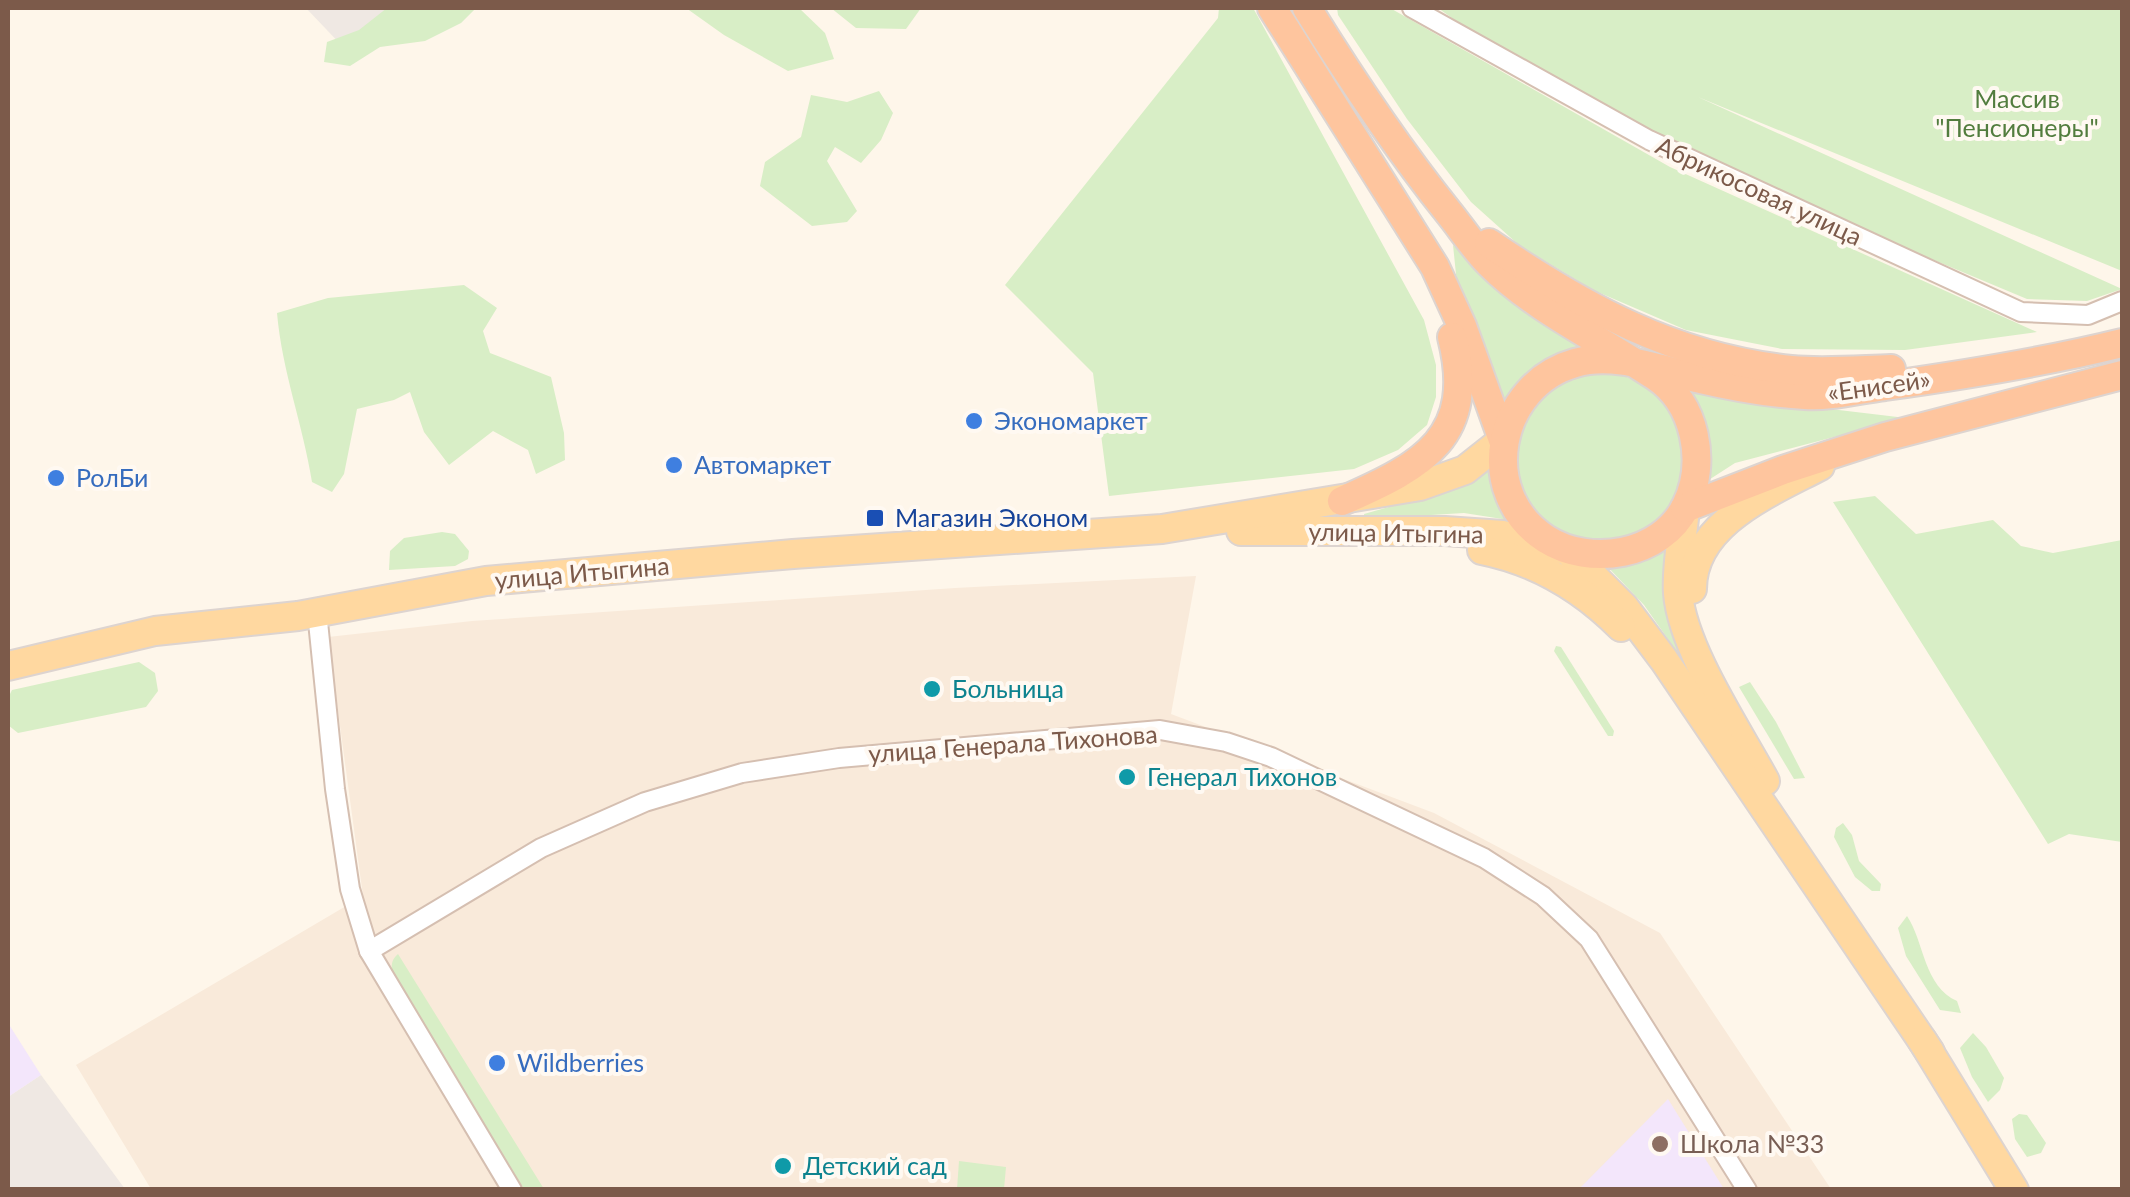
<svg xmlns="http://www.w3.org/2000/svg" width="2130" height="1197" viewBox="0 0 2130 1197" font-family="Lato,sans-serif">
<rect width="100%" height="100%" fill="#fef6ea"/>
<!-- residential -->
<polygon fill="#f9eada" points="1196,576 1171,714 1434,813 1660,933 1831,1189 151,1189 76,1065 363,896 328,637 472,621 955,588"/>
<!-- industrial -->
<g fill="#efe8e3">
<polygon points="306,8 401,8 346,50"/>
<polygon points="41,1075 125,1189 8,1190 8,1097"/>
</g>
<!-- education -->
<g fill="#f3e6fb">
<polygon points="8,1023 41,1075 8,1097"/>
<polygon points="1668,1099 1724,1189 1579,1189"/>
</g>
<!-- green -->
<g fill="#d8eec6">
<polygon points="387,8 476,8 461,23 425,41 380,47 350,66 324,62 327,42 359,30"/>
<polygon points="686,8 799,8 825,33 834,59 788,71 724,35"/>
<polygon points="831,8 921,8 906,29 856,28"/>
<polygon points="1219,8 1253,8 1257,15 1424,320 1436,365 1436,397 1427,425 1398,450 1354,469 1109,496 1093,373 1005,285 1218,18"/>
<polygon points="1337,8 1390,8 1670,167 2037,332 1905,350 1782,349 1686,330 1593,290 1520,246 1471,202 1407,119 1338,15"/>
<polygon points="1438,8 2122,8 2122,271 1698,97 2122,289 2087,301 2027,299 1917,253 1658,135 1473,33"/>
<polygon points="879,91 893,113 881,140 861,163 835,147 827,161 857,211 847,222 812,226 760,186 765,162 801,137 811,95 847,102"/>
<polygon points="1453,245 1500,286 1598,349 1504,407 1457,284"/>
<path d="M464 285 497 308 483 331 490 353 551 377 564 433 565 460 536 474 528 450 493 431 449 465 424 432 410 392 394 400 357 409 344 474 332 492 312 482C303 425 282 371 277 313L328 298Z"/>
<circle cx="1600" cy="457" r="84"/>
<polygon points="1677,381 1739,398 1906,418 1735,463 1704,483"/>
<polygon points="1493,461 1515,521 1464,513 1365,519 1364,514 1463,486 1479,478"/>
<polygon points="1875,496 1916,534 1993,520 2021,546 2053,553 2122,540 2122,842 2069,834 2048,844 1833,502"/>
<polygon points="442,532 455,534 469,551 468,559 455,566 389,570 390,551 404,538"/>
<polygon points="1673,538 1667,604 1684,662 1644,605 1606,565"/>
<polygon points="1556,646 1561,647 1614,731 1613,736 1608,736 1554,651"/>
<polygon points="139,662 155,673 158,691 146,707 18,733 8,725 8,698 12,690"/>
<polygon points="1750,682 1776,722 1805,778 1794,779 1739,687"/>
<polygon points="1843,823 1852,835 1859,861 1881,884 1880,891 1872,891 1855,877 1834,837 1836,828"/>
<path d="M1907 916C1924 941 1924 987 1957 1001L1961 1013 1940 1010 1906 956 1898 928Z"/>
<path d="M398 954 544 1189H524L397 986C393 975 387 963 398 954Z"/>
<polygon points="1973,1033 1986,1047 2004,1078 2000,1090 1988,1102 1972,1077 1960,1048"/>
<polygon points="2019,1114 2027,1115 2046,1143 2041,1153 2027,1157 2015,1139 2012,1119"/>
<polygon points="959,1161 1006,1167 1004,1189 957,1189"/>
</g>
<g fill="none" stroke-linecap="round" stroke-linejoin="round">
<defs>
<g id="minor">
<polyline points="1412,8 1649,140 2021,312 2088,315 2122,301"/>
<polyline points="317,612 335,789 350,889 369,951 512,1190"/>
<polyline points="369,951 541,848 645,802 742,773 839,758 1160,730 1226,742 1271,757 1484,858 1543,896 1589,939 1747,1190"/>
</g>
<g id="primary">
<path d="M1685 508C1683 535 1676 566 1678 593 1682 648 1738 731 1765 781"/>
<polyline points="1241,531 1445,531 1503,535 1568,551 1624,607 1664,660 1930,1052"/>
<path d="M1482 550C1537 561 1582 588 1621 627"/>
<path d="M1692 589C1692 523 1771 492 1820 466"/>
<polyline points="8,666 155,631 298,616 486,581 793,554 1162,529 1420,486 1465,470 1503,440"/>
<polyline points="1922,1040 2014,1190"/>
</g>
<g id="trunk">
<polyline points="1272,8 1435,267 1462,326 1503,440"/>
<path d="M1307 8C1351 79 1396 147 1449 213 1462 229 1474 248 1489 263 1536 310 1600 339 1655 376 1696 403 1707 463 1686 506 1661 556 1590 567 1546 539 1475 493 1497 385 1575 363 1615 351 1662 371 1701 379 1735 387 1770 393 1805 395 1830 397 1859 389 1885 386 1964 375 2045 362 2122 343"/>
<path d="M1489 243C1584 308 1675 358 1791 370 1824 373 1858 370 1891 369"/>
<path d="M1342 501C1424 465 1477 437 1452 337"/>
<polyline points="1685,508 1783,470 1885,437 2122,375"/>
</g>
</defs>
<!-- minor casing -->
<use href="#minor" stroke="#d5bfb1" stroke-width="22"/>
<!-- primary casing -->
<use href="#primary" stroke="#ddd4d0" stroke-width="32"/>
<!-- trunk casing -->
<use href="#trunk" stroke="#ddd4d0" stroke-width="32"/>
<!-- minor -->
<use href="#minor" stroke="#fff" stroke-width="18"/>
<!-- primary -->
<use href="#primary" stroke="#ffd8a0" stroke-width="28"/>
<!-- trunk -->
<use href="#trunk" stroke="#fec59e" stroke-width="28"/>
</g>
<!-- markers -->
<g fill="#3f7fe0" stroke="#fff9f2" stroke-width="4">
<circle cx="974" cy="421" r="10"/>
<circle cx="674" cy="465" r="10"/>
<circle cx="56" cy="478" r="10"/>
<circle cx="497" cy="1063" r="10"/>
</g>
<rect fill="#1a4fb4" stroke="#fff9f2" stroke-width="4" x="865" y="508" width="20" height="20" rx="5"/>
<g fill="#0f9aa8" stroke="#fff9f2" stroke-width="4">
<circle cx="932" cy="689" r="10"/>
<circle cx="1127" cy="777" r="10"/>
<circle cx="783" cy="1166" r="10"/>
</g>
<circle fill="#8d6e63" stroke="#fff9f2" stroke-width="4" cx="1660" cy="1144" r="10"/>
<g text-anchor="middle" stroke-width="8" stroke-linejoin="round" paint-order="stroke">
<!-- park labels -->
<g font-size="25" fill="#527d3e" stroke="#fff9f2">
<text x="2017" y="108">Массив<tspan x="2017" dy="29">"Пенсионеры"</tspan></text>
</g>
<!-- street labels -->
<g font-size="25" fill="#7c5a4a" stroke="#fff9f2">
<text transform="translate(1759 191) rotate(25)" y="9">Абрикосовая улица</text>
<text transform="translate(1879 386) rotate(-8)" y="9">«Енисей»</text>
<text transform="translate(1396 533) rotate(1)" y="9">улица Итыгина</text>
<text transform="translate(582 573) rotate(-5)" y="9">улица Итыгина</text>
<text transform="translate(1013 744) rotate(-4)" y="9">улица Генерала Тихонова</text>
</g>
<!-- shop labels -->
<g font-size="25" fill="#366cbe" stroke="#fff9f2" text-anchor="start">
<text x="994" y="430">Экономаркет</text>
<text x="694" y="474">Автомаркет</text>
<text x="76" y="487">РолБи</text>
<text x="517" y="1072">Wildberries</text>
</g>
<!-- transit labels -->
<g font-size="25" fill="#164399" stroke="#fff9f2" text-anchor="start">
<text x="895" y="527">Магазин Эконом</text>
</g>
<!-- culture labels -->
<g font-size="25" fill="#0d838f" stroke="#fff9f2" text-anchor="start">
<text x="952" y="698">Больница</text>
<text x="1147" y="786">Генерал Тихонов</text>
<text x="803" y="1175">Детский сад</text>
</g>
<!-- education labels -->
<g font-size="25" fill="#785e54" stroke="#fff9f2" text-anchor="start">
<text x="1680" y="1153">Школа №33</text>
</g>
</g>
<!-- border -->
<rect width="2130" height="1197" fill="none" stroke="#7c5a4a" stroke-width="20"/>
</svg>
